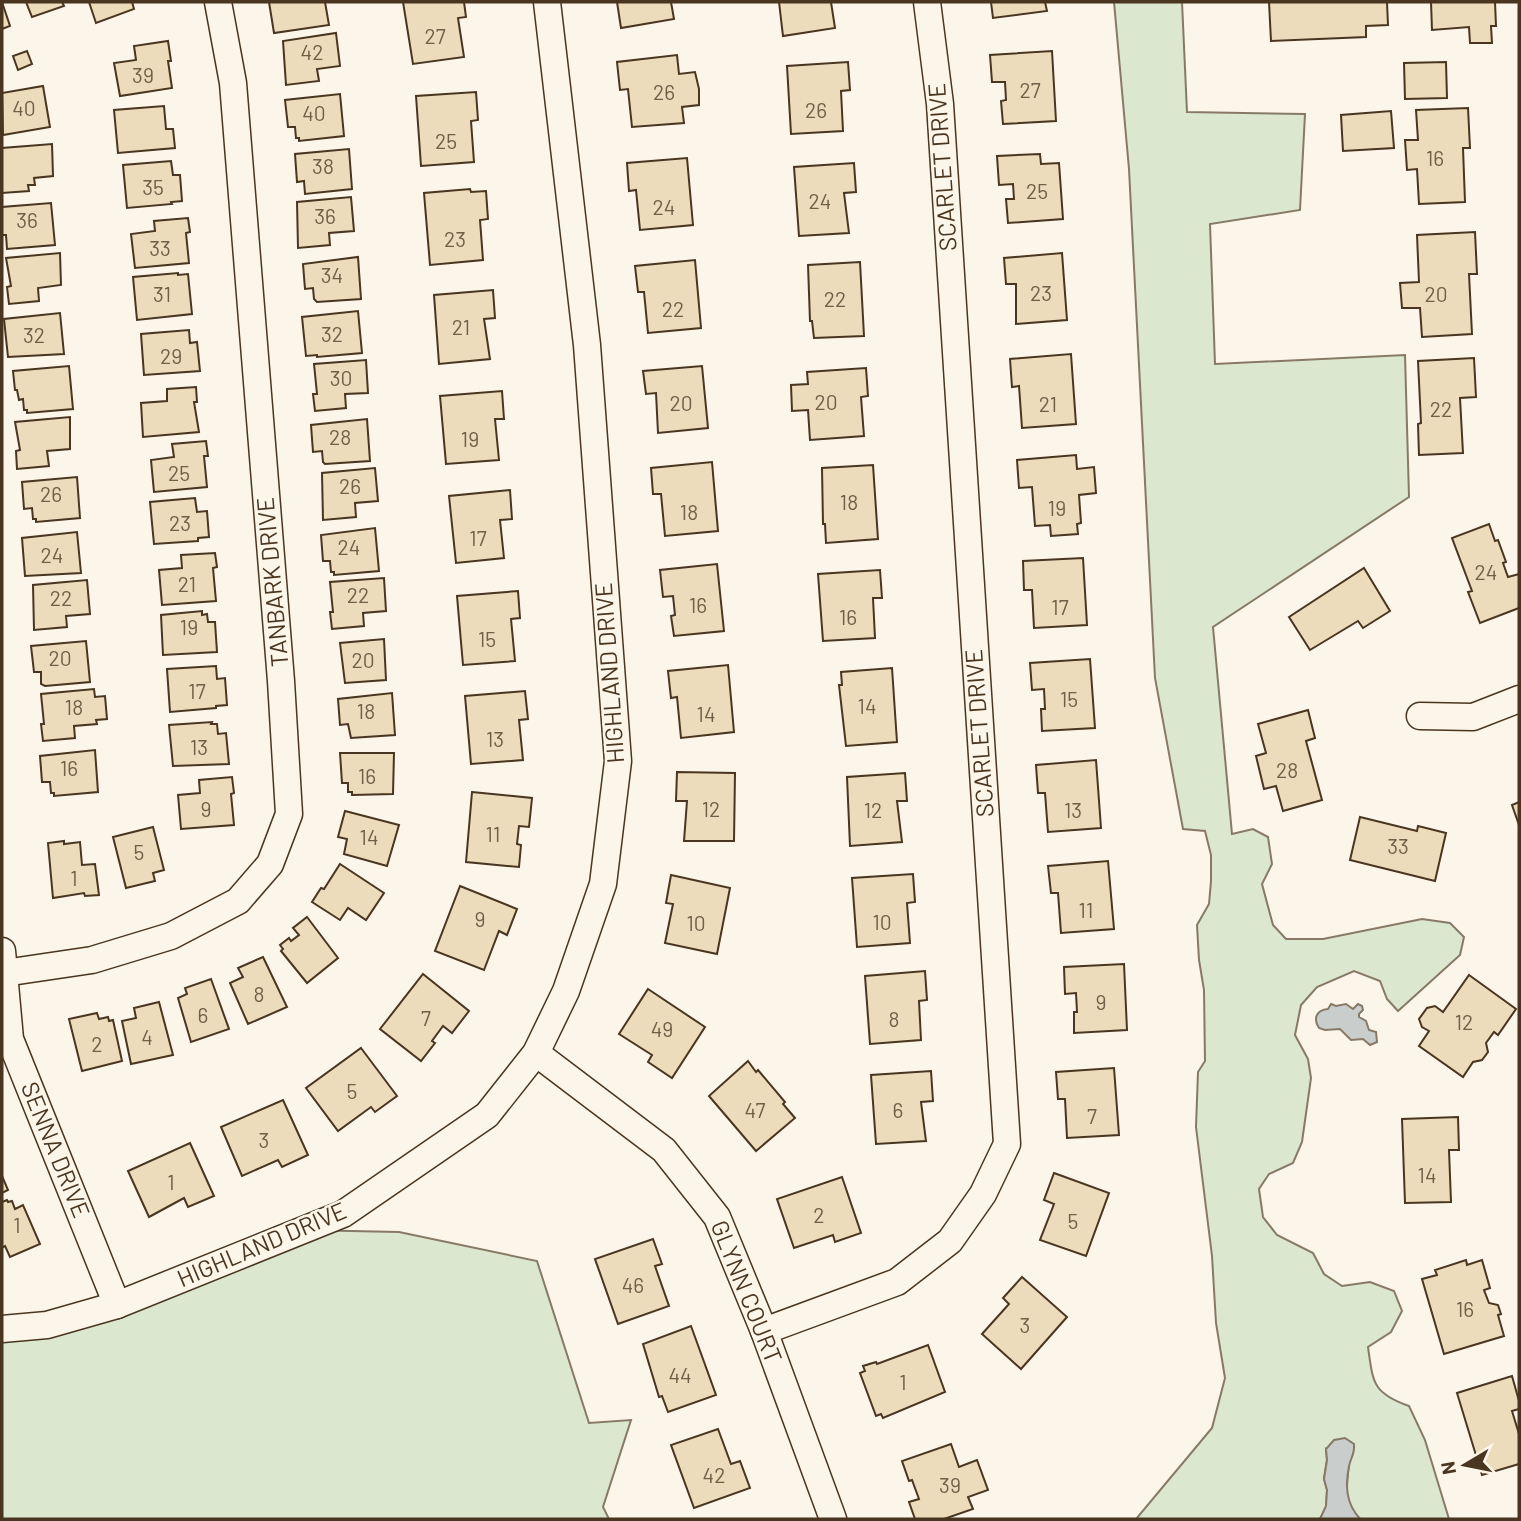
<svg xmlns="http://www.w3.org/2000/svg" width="1521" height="1521" viewBox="0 0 1521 1521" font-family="Barlow,sans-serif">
<rect width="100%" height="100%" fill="#fbf6e9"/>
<!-- green -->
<g fill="#dce7d0" stroke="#887966" stroke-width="2">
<path d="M1114 2H1182L1187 112 1305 114 1300 210 1210 224 1215 364 1405 355 1409 497 1213 627 1232 834 1253 829 1268 837 1272 864 1262 884 1273 925 1286 939H1323L1422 919 1450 923 1464 937 1460 955 1398 1011 1387 999 1380 981 1354 971 1317 987 1301 1005 1295 1035 1308 1059 1311 1078 1302 1142 1293 1163 1269 1174 1259 1189 1263 1217 1277 1235 1313 1253 1324 1274 1342 1286 1370 1282 1394 1291 1402 1311 1391 1332 1368 1347C1373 1382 1372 1393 1409 1406L1425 1440 1449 1519H1360C1342 1501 1347 1487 1349 1463L1326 1449 1327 1460 1324 1479 1327 1490 1326 1507 1320 1519H1136L1212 1428 1225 1378 1216 1323 1212 1256 1196 1127 1198 1072 1205 1061 1204 990 1199 960 1197 925 1209 904 1211 881V855L1205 831 1183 829 1155 678 1129 169Z"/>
<polygon points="302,1230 399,1232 537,1261 589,1423 631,1420 603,1507 609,1519 2,1519 2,1329"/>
</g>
<!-- water -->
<g fill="#c9cecd" stroke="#887966" stroke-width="2">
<path d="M1331 1004 1336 1006 1346 1004 1353 1009 1358 1004 1362 1006 1363 1010 1359 1014V1017L1366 1021 1369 1030 1376 1032 1377 1042 1370 1045 1363 1039 1351 1040 1340 1029 1325 1030 1319 1028C1313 1019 1316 1010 1328 1009Z"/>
<path d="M1345 1438 1354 1444C1355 1454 1351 1457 1349 1466 1345 1487 1346 1503 1360 1519H1320L1326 1506 1327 1490 1324 1479 1327 1460 1326 1449 1334 1440Z"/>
</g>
<!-- building -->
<g fill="#ecdcbc" stroke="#4a3520" stroke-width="2">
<polygon points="2,2 10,26 2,29"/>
<polygon points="26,2 62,2 64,6 32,17"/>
<polygon points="89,2 132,2 134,9 96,23"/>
<polygon points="269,2 325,2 329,25 274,33"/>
<polygon points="403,2 464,2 466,17 458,18 464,57 413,64"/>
<polygon points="617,2 671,2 674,19 621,28"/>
<polygon points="779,2 831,2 835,28 783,36"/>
<polygon points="991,2 1045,2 1047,11 993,18"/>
<polygon points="1269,2 1387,2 1388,25 1366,26 1366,37 1271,41"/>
<polygon points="1431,2 1495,2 1496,26 1491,26 1492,43 1470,43 1469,27 1432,30"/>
<polygon points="336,33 340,66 317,69 319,81 286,85 283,41"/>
<polygon points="168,41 171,61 168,61 172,88 120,96 114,63 136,60 134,46"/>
<polygon points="27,51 32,64 18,70 13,56"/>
<polygon points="1052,51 1056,121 1003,124 1001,101 1006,100 1005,82 992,82 990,55"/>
<polygon points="677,55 679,74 695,72 699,89 699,105 682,107 684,123 632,127 628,89 620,90 617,62"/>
<polygon points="848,62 850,90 841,91 843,131 791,134 787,66"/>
<polygon points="1446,62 1447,98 1405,99 1404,63"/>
<polygon points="43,86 50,127 3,135 2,93"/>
<polygon points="476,92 478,120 471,121 474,162 421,166 416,96"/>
<polygon points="340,94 344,136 299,141 299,138 296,138 295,127 288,127 285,100"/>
<polygon points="164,106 166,129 173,129 175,148 118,153 114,110"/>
<polygon points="1468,108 1470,148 1463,148 1465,202 1419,204 1417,169 1407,170 1405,140 1418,140 1416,110"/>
<polygon points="1391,111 1394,148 1343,151 1341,115"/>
<polygon points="52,144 53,176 34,178 35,185 28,185 29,191 2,193 2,148"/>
<polygon points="349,149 352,189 305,194 304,181 297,182 295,154"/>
<polygon points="1040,154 1041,164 1059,163 1063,219 1008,223 1006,199 1014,199 1013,184 999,185 997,156"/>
<polygon points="687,158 693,225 640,230 636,190 629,191 627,163"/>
<polygon points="171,161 173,175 180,175 182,201 171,202 172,204 127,208 123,165"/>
<polygon points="854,163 856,192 844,193 849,233 799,236 794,167"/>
<polygon points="470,189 471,192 486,191 488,219 480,220 483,260 430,265 424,193"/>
<polygon points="351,197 354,231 329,233 330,245 298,248 297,202"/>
<polygon points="51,203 55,245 7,249 6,235 2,235 2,207"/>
<polygon points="188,218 190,232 186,233 189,263 135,268 131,234 155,231 154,221"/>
<polygon points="1475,232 1477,274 1469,274 1472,334 1422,337 1420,308 1402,308 1400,283 1419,282 1417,235"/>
<polygon points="60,253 61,285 38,288 39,301 9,304 7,287 11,286 6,258"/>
<polygon points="1062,253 1067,320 1016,324 1016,284 1006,284 1004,258"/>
<polygon points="358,257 361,299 317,302 314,299 313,288 305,289 303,264"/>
<polygon points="695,260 701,328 648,333 644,292 638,292 635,266"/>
<polygon points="860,262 864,336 814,338 812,321 810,321 808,265"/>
<polygon points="178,273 178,275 188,274 192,314 137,320 133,277"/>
<polygon points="493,290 495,318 484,319 490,359 439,364 434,295"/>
<polygon points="358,311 362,353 317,357 317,355 306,356 302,317"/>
<polygon points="60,313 64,354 8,357 4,319"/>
<polygon points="189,330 190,343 197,342 200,371 144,375 141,334"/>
<polygon points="1071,354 1076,424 1022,428 1019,386 1012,387 1010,359"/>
<polygon points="1474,358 1476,397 1460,398 1463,453 1419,455 1418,424 1421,423 1418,361"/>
<polygon points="366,360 368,393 345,394 346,408 315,411 313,394 317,394 314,364"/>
<polygon points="69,366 73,409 27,413 27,410 24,410 23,399 19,400 17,390 15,390 13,371"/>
<polygon points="702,366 708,428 658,433 656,393 646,394 643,371"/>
<polygon points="866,368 868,396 861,397 864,436 810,440 808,410 792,411 791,385 808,384 807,372"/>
<polygon points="196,387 197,402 194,402 199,432 143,437 141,403 167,401 167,389"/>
<polygon points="502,391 504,419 495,419 499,460 446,464 440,396"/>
<polygon points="70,417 70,449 47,451 49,466 17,469 16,451 20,450 15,422"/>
<polygon points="367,419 370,461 325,464 323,462 322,451 313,452 311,425"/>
<polygon points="206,441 208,456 204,456 207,487 154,492 151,460 174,457 172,444"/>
<polygon points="1076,455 1077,469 1094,467 1096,493 1079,495 1081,523 1077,524 1078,534 1051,536 1050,525 1035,526 1032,487 1019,488 1017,460"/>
<polygon points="712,462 718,531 665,536 661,494 653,494 651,468"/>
<polygon points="873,465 878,539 826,543 825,524 823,524 822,468"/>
<polygon points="375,468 378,501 355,503 356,517 323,520 322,473"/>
<polygon points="77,477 80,518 36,522 36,519 33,519 32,508 24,509 22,482"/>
<polygon points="510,490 512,519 500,520 504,558 456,563 449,496"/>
<polygon points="195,498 197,512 207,511 209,537 198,538 198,541 154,544 150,502"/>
<polygon points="1489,524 1495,541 1498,540 1506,562 1503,563 1508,577 1519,574 1519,608 1480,623 1468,592 1472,591 1452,538"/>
<polygon points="375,528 379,571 334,575 334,572 331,572 330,561 323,561 321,535"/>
<polygon points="77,532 81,573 25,576 22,538"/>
<polygon points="215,553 217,567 213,568 216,601 162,605 159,570 182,568 181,555"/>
<polygon points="1083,558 1087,625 1034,628 1032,590 1024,590 1023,561"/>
<polygon points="717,564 724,631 674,636 671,616 675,615 673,596 663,597 660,570"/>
<polygon points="1364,568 1390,611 1363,628 1358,621 1310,650 1289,617"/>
<polygon points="880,570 882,598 873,598 875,638 823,641 818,574"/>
<polygon points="384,578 386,611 363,613 364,626 332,629 330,612 333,612 330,582"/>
<polygon points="87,580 90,614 66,616 67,627 34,630 33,585"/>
<polygon points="518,591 520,618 511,619 515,661 463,665 457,596"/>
<polygon points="202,611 202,615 207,614 208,622 215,622 217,652 163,655 161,615"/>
<polygon points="384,639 386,680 345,683 340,643"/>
<polygon points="86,641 90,682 45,686 41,684 41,672 34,672 31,646"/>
<polygon points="1090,659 1095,728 1042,731 1041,709 1045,709 1044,689 1032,690 1030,663"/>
<polygon points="728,665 734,732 681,738 677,697 671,698 668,671"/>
<polygon points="216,666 217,679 225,678 227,705 216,706 216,708 170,712 167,669"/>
<polygon points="892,668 897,742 846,746 839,685 842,685 841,672"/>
<polygon points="94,689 95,697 105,696 107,719 96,720 97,724 74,726 75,738 43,741 41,724 44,724 41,694"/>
<polygon points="525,691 528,719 519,720 523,760 471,764 465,696"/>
<polygon points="392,693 395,735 351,738 348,724 340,725 338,699"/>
<polygon points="1308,710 1315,738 1306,741 1322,800 1283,811 1276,786 1264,789 1256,756 1266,753 1258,724"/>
<polygon points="212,722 211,724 217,724 218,734 226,733 229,764 173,766 169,725"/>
<polygon points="95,750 98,792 54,796 54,793 51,793 50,782 42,782 40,756"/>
<polygon points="340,753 394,753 393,794 352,795 352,792 348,792 348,783 342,783"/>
<polygon points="1096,760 1101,828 1048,832 1045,793 1038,793 1036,765"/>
<polygon points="677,772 735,773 734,841 684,841 687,801 676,801"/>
<polygon points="905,773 907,801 897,801 902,842 850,846 847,777"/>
<polygon points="232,777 234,793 231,794 234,825 181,829 178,795 200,793 199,780"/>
<polygon points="472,792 532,798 529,827 519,826 517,844 521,845 519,867 466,862"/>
<polygon points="1519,802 1519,825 1512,805"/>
<polygon points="345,811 399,825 387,866 344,854 347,839 338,837"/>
<polygon points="1360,817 1417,831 1418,826 1446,833 1435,881 1350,860"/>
<polygon points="153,827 164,870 153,873 155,881 126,888 113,837"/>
<polygon points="64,841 64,844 80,842 82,865 95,864 99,895 85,896 84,893 53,898 48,843"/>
<polygon points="1108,861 1114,929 1061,933 1058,893 1051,893 1048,866"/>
<polygon points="340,864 384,893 366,920 348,908 340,920 312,902 321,888 324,889"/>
<polygon points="913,874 915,902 907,903 910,943 857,947 852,878"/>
<polygon points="671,875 730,888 717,954 665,943 673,904 666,903"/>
<polygon points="460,886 517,909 507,935 499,931 484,970 435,951"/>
<polygon points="307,917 338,958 307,983 281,951 283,949 280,945 289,938 291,941 299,935 293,928"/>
<polygon points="263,957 287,1007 248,1024 230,983 243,977 238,968"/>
<polygon points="1124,964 1127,1030 1074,1033 1074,1012 1077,1012 1076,993 1065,994 1064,967"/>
<polygon points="925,971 927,1000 919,1001 921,1040 870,1044 865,976"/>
<polygon points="423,974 469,1011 452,1033 443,1026 432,1041 435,1043 421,1061 380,1029"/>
<polygon points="1469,975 1516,1009 1498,1035 1494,1032 1486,1043 1488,1052 1482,1060 1473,1062 1463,1077 1419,1046 1429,1031 1422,1027 1419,1019 1427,1008 1435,1006 1443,1012"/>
<polygon points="211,979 229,1029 191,1042 178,998 187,994 185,988"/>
<polygon points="648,989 705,1027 672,1078 648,1062 652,1055 619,1034"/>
<polygon points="159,1002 173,1055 131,1064 122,1021 136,1018 134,1008"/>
<polygon points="97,1013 99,1019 108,1017 109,1021 113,1020 122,1061 82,1071 69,1019"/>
<polygon points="361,1048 397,1096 375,1112 371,1107 338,1131 306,1088"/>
<polygon points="748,1061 756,1072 758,1070 785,1102 783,1104 795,1118 756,1151 709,1096"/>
<polygon points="1114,1068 1119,1135 1067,1138 1065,1099 1058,1099 1056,1072"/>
<polygon points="931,1071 933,1101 921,1102 926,1141 876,1144 871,1075"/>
<polygon points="283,1100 308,1155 282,1167 278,1160 242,1176 221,1127"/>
<polygon points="1458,1117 1459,1150 1449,1150 1451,1202 1405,1203 1402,1119"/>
<polygon points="190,1143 214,1196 188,1207 184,1198 149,1217 128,1171"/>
<polygon points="1054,1173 1109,1193 1086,1256 1040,1240 1054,1204 1044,1200"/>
<polygon points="2,1176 8,1190 2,1193"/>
<polygon points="842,1177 861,1233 835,1242 833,1235 794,1248 777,1199"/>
<polygon points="7,1200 8,1202 12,1201 15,1209 23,1205 40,1244 10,1257 5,1246 2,1248 2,1202"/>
<polygon points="653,1239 662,1264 655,1266 669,1306 618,1324 595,1259"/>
<polygon points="1466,1260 1467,1265 1482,1260 1490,1288 1484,1290 1489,1303 1498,1305 1501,1314 1498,1315 1504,1336 1444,1354 1422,1279 1437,1275 1435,1270"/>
<polygon points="1022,1277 1067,1317 1021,1369 982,1334 1009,1304 1003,1298"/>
<polygon points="691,1326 716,1395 668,1412 662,1396 659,1397 643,1344"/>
<polygon points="928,1345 945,1392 883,1418 881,1414 876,1416 860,1373 865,1371 863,1366 876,1362 877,1364"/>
<polygon points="1512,1376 1519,1401 1519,1409 1512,1411 1519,1434 1519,1464 1482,1475 1457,1393"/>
<polygon points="718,1429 731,1464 740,1461 750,1488 694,1508 671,1445"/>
<polygon points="951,1444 959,1467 977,1460 988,1490 968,1497 973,1509 944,1519 915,1519 909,1502 919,1499 912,1480 909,1481 902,1461"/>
</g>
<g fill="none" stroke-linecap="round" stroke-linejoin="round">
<defs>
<g id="street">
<polyline points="1420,716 1473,717 1519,699"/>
<polyline points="2,951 10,1039 117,1305"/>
<polyline points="4,973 92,960 171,936 238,901 270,864 289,814 281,681 233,83 218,2"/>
<polyline points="536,1053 664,1150 717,1217 764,1331 833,1519"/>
<polyline points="2,1329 47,1325 117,1305 343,1214 487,1115 536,1053 566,991 603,884 618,761 587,345 547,2"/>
<polyline points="764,1331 897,1282 950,1241 983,1194 1007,1144 940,104 927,2"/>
</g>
</defs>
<!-- street casing -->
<use href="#street" stroke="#4a3520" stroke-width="29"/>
<!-- street -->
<use href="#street" stroke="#fbf6e9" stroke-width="26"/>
</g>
<g text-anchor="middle" stroke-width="5" stroke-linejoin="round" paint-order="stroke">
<!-- number labels -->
<g font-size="21" fill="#725f47">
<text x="435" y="44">27</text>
<text x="312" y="60">42</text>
<text x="143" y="83">39</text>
<text x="1030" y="98">27</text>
<text x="664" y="100">26</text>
<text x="24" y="116">40</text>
<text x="816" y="118">26</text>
<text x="314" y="121">40</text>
<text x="446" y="149">25</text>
<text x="1435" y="166">16</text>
<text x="323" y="174">38</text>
<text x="153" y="195">35</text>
<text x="1037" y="199">25</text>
<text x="820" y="209">24</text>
<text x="664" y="215">24</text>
<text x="325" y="224">36</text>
<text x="27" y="228">36</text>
<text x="455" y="247">23</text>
<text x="160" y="256">33</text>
<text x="332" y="283">34</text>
<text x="1041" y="301">23</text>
<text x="162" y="302">31</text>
<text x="1436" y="302">20</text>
<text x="835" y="307">22</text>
<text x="673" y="317">22</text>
<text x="461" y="335">21</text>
<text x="332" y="342">32</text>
<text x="34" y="343">32</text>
<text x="171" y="364">29</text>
<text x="341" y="386">30</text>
<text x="826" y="410">20</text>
<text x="681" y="411">20</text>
<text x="1048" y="412">21</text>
<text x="1441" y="417">22</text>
<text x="340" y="445">28</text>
<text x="470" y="447">19</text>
<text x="179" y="481">25</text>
<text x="350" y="494">26</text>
<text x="51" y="502">26</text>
<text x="849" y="510">18</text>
<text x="1057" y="516">19</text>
<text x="689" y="520">18</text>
<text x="180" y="531">23</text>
<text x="478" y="546">17</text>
<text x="349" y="555">24</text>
<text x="52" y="563">24</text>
<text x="1486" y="580">24</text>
<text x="187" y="592">21</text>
<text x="358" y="603">22</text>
<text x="61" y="606">22</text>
<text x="698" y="613">16</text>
<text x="1060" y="615">17</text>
<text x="848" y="625">16</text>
<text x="189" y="635">19</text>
<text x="487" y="647">15</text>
<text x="60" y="666">20</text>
<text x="363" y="668">20</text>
<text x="197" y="699">17</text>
<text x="1069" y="707">15</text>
<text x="867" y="714">14</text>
<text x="74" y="715">18</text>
<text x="366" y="719">18</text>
<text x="706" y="722">14</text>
<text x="495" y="747">13</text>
<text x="199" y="755">13</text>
<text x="69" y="776">16</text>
<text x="1287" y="778">28</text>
<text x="367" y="784">16</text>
<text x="206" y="817">9</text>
<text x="711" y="817">12</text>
<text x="873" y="818">12</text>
<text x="1073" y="818">13</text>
<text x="493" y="842">11</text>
<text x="369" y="845">14</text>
<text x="1398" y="854">33</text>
<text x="139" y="860">5</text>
<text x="74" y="886">1</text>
<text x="1086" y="918">11</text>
<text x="480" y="927">9</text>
<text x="882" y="930">10</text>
<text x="696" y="931">10</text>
<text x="259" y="1002">8</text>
<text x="1101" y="1010">9</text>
<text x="203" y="1023">6</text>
<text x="426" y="1026">7</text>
<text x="894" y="1027">8</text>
<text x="1464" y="1030">12</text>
<text x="662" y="1037">49</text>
<text x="147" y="1045">4</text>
<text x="97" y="1052">2</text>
<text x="352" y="1099">5</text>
<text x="755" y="1118">47</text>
<text x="898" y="1118">6</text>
<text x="1092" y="1124">7</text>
<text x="264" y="1148">3</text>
<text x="1427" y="1183">14</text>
<text x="171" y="1190">1</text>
<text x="819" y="1223">2</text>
<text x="1073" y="1229">5</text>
<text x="17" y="1233">1</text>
<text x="633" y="1293">46</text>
<text x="1465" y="1317">16</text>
<text x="1025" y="1333">3</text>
<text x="680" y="1383">44</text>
<text x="903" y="1390">1</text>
<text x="714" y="1483">42</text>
<text x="950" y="1493">39</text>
</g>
<!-- street labels -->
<g font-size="24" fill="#4a3520" stroke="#fbf6e9">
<text transform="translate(943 167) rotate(-94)" y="8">SCARLET DRIVE</text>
<text transform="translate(273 582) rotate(-95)" y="8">TANBARK DRIVE</text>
<text transform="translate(610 673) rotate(-94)" y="8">HIGHLAND DRIVE</text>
<text transform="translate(980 733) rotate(-94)" y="8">SCARLET DRIVE</text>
<text transform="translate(55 1150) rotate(68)" y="8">SENNA DRIVE</text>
<text transform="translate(262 1245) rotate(-23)" y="8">HIGHLAND DRIVE</text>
<text transform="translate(746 1292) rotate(68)" y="8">GLYNN COURT</text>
</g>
</g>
<!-- border -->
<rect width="1521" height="1521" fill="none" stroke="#4a3520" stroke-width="7"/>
<!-- north arrow -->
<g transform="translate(1465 1465) rotate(260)" stroke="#fbf6e9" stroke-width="5" paint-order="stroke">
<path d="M0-5L12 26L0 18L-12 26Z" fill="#4a3520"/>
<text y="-10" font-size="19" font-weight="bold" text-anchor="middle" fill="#4a3520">N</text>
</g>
</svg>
